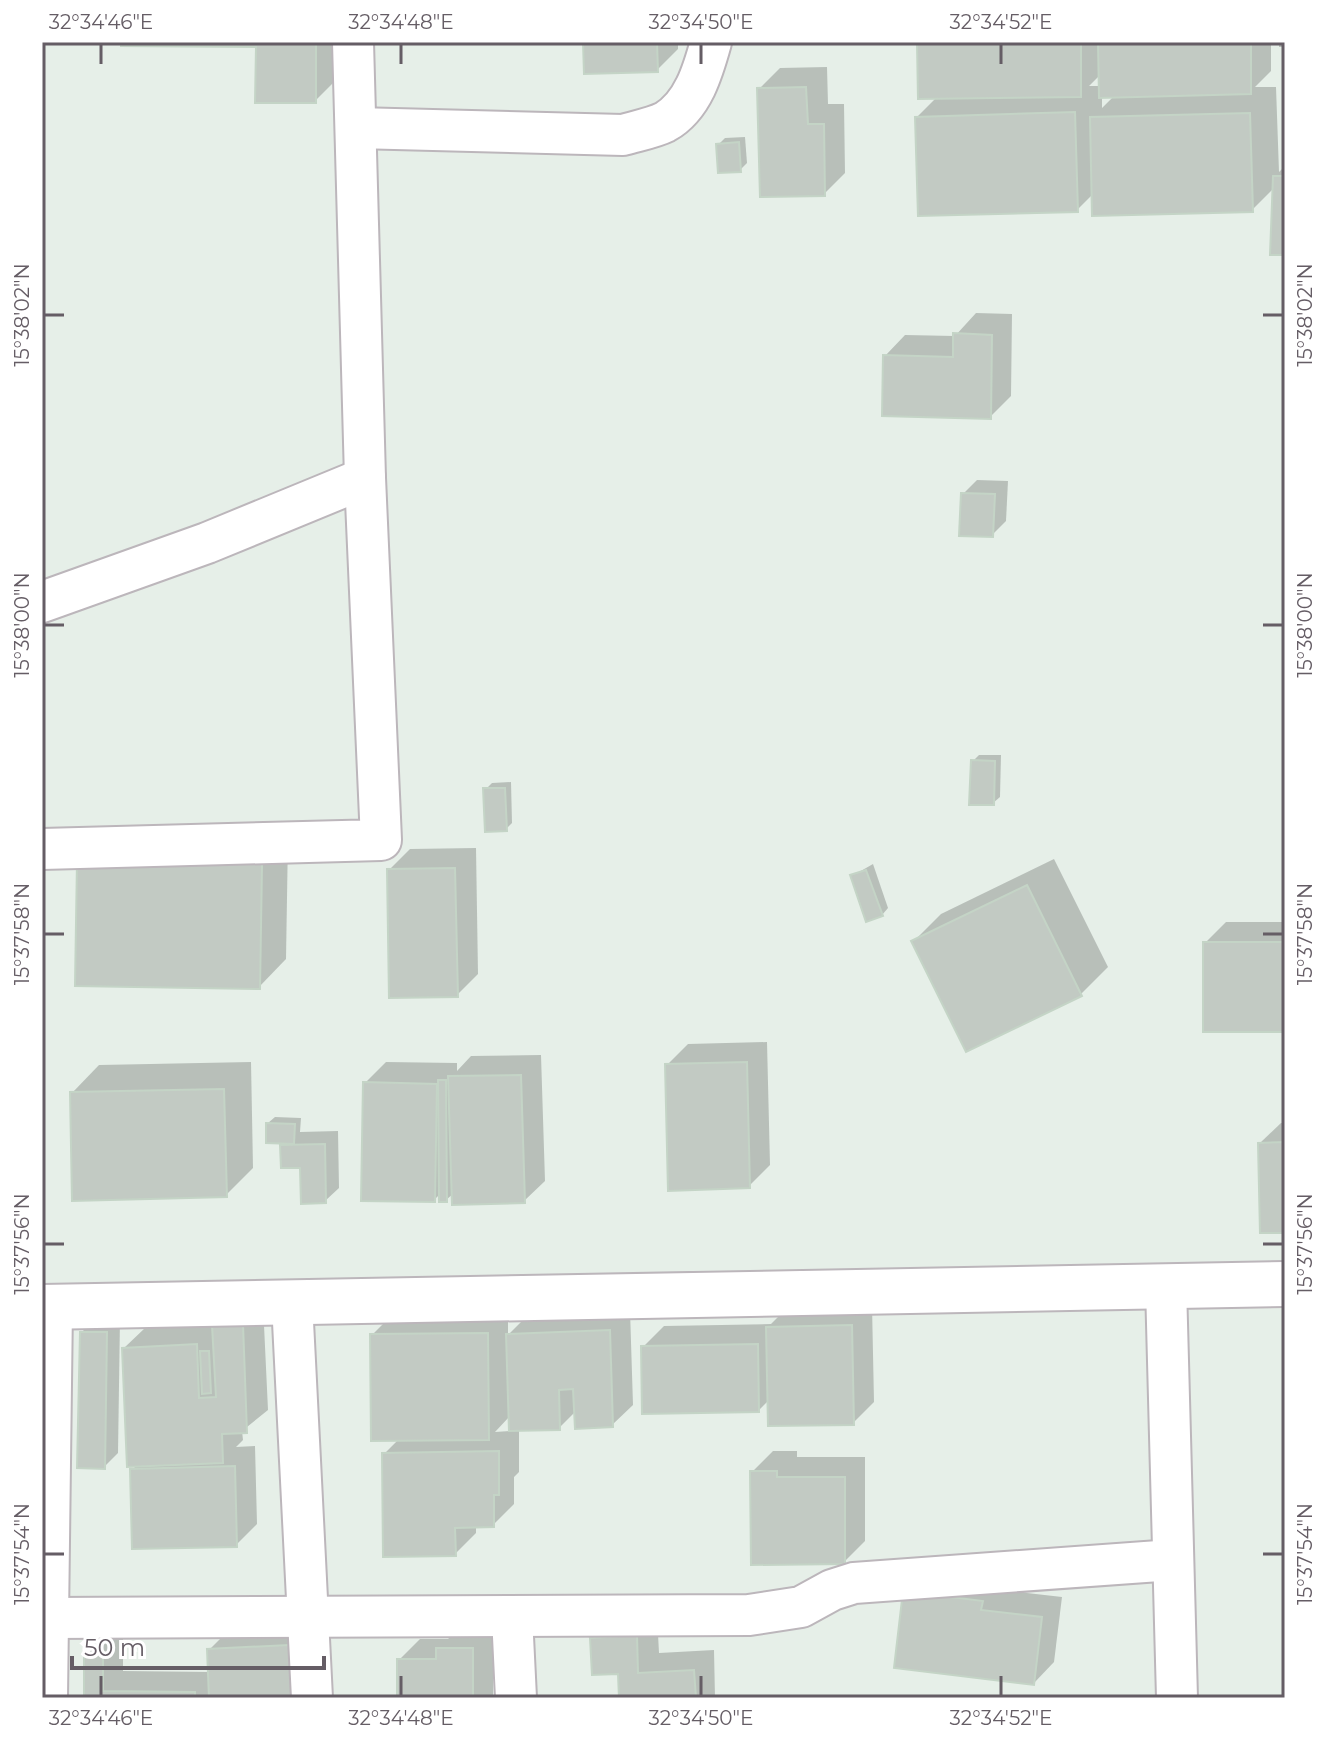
<svg xmlns="http://www.w3.org/2000/svg" width="1327" height="1740" viewBox="0 0 1327 1740" font-family="Montserrat,sans-serif">
<rect width="100%" height="100%" fill="#e6efe8"/>
<!-- shadow -->
<g fill="#0003" fill-rule="evenodd">
<polygon points="123,42 336,42 336,80 315,101 258,45"/>
<polygon points="585,42 678,42 678,49 657,70"/>
<path d="M919 42H1271V71L1255 87H1276L1279 172 1285 166V253L1274 188 1252 210 1094 193 1077 210 917 117 937 97ZM1101 74V86H1089ZM1102 96H1114L1102 108Z"/>
<rect x="1279" y="42" width="6" height="5"/>
<polygon points="827,67 828,104 844,104 845,173 824,194 759,89 780,68"/>
<polygon points="745,137 747,163 740,170 718,145 725,138"/>
<polygon points="976,313 1012,314 1011,396 990,417 885,356 905,335 955,336"/>
<polygon points="977,480 1008,481 1006,521 992,535 963,494"/>
<polygon points="979,755 1001,755 1000,797 993,803 973,761"/>
<polygon points="511,782 512,823 506,829 486,789 492,783"/>
<polygon points="288,837 286,959 259,987 79,862"/>
<polygon points="476,848 478,974 457,995 389,870 410,849"/>
<polygon points="1054,859 1108,967 1081,994 914,941 941,914"/>
<polygon points="873,864 888,908 882,915 852,876"/>
<polygon points="1226,922 1285,922 1285,1030 1205,943"/>
<polygon points="767,1042 770,1165 749,1186 667,1065 688,1044"/>
<polygon points="541,1055 545,1181 524,1201 454,1193 446,1200 441,1193 434,1200 365,1083 386,1062 457,1063 457,1071 471,1056"/>
<polygon points="251,1062 253,1168 226,1195 72,1093 99,1065"/>
<polygon points="275,1117 301,1118 300,1132 338,1131 339,1188 325,1201 302,1166 282,1146 287,1141 268,1123"/>
<polygon points="1281,1123 1285,1123 1285,1231 1260,1143"/>
<polygon points="263,1304 268,1410 242,1431 243,1440 236,1447 255,1446 257,1524 236,1545 132,1470 137,1465 124,1348 145,1328 216,1324"/>
<polygon points="872,1305 874,1402 853,1423 770,1399 759,1410 643,1347 664,1326 771,1324 789,1306"/>
<path d="M630 1310 633 1405 612 1425 576 1411 559 1428 519 1429V1472L514 1477V1504L493 1525H476V1533L455 1554 384 1454 399 1439 372 1335 393 1314 508 1313V1335L529 1314ZM511 1415V1431L495 1432Z"/>
<polygon points="95,1318 120,1318 118,1453 104,1467 82,1332"/>
<polygon points="773,1451 797,1451 797,1457 865,1457 865,1541 844,1562 752,1472"/>
<polygon points="1001,1590 1062,1597 1054,1662 1034,1683 905,1592"/>
<polygon points="657,1615 659,1653 714,1650 715,1698 621,1698 620,1672 592,1639 613,1618"/>
<polygon points="309,1625 313,1698 102,1698 86,1655 107,1634 123,1634 123,1671 210,1672 209,1650 230,1629"/>
<polygon points="459,1628 493,1628 493,1698 399,1698 399,1660 420,1639 448,1639"/>
</g>
<!-- building -->
<g fill="#c2cac3" stroke="#c4d4c6" stroke-width="2">
<polygon points="121,42 316,42 316,103 255,103 256,47 121,46"/>
<polygon points="583,42 657,42 658,72 584,74"/>
<polygon points="917,42 1081,42 1081,97 918,99"/>
<polygon points="1098,42 1251,42 1251,94 1099,98"/>
<polygon points="806,87 808,124 824,124 825,196 760,197 757,88"/>
<polygon points="1075,112 1078,212 918,216 915,117"/>
<polygon points="1250,113 1253,212 1092,216 1090,117"/>
<polygon points="739,142 741,172 718,173 716,144"/>
<polygon points="1273,176 1285,176 1285,255 1270,255"/>
<polygon points="953,333 992,335 991,419 882,416 883,355 953,357"/>
<polygon points="961,493 995,494 993,537 959,536"/>
<polygon points="971,760 995,761 994,805 969,805"/>
<polygon points="483,788 505,788 507,831 485,832"/>
<polygon points="77,861 262,864 260,989 75,986"/>
<polygon points="455,868 458,997 389,998 387,869"/>
<polygon points="866,870 883,916 866,922 850,875"/>
<polygon points="1027,885 1082,996 966,1052 911,941"/>
<rect x="1203" y="942" width="82" height="90"/>
<polygon points="747,1062 750,1188 668,1191 665,1064"/>
<polygon points="521,1075 525,1203 452,1205 448,1076"/>
<polygon points="438,1080 446,1080 447,1202 439,1202"/>
<polygon points="363,1082 437,1084 435,1202 361,1201"/>
<polygon points="224,1089 227,1197 72,1201 70,1092"/>
<polygon points="266,1123 295,1124 294,1144 266,1143"/>
<polygon points="1285,1142 1285,1233 1260,1233 1258,1143"/>
<polygon points="325,1144 326,1203 301,1204 300,1168 281,1168 280,1145"/>
<polygon points="243,1324 247,1433 222,1434 223,1463 127,1467 122,1348 197,1344 199,1398 216,1397 212,1325"/>
<polygon points="852,1325 854,1425 768,1426 766,1327"/>
<polygon points="610,1330 613,1427 575,1429 573,1389 559,1390 560,1430 509,1431 506,1334"/>
<polygon points="80,1332 107,1332 105,1469 77,1468"/>
<polygon points="488,1333 489,1440 371,1441 370,1334"/>
<polygon points="758,1344 759,1412 642,1414 641,1346"/>
<polygon points="200,1351 209,1351 211,1393 202,1394"/>
<polygon points="499,1451 499,1495 494,1495 494,1527 455,1528 456,1556 383,1557 382,1453"/>
<polygon points="235,1466 237,1547 132,1549 130,1469"/>
<polygon points="750,1471 777,1471 777,1477 845,1477 845,1564 751,1565"/>
<polygon points="903,1591 983,1601 981,1610 1042,1617 1034,1685 894,1668"/>
<polygon points="637,1635 638,1673 694,1670 696,1698 619,1698 618,1674 592,1675 590,1638"/>
<polygon points="289,1645 292,1698 209,1698 207,1649"/>
<polygon points="436,1648 473,1648 473,1698 397,1698 397,1659 436,1659"/>
<polygon points="84,1654 103,1654 103,1691 195,1692 195,1698 84,1698"/>
</g>
<g fill="none" stroke-linecap="round" stroke-linejoin="round">
<defs>
<g id="minor">
<path d="M356 128 623 135C636 131 653 128 665 122 693 106 703 71 711 42"/>
<polyline points="42,602 207,543 365,478"/>
<polyline points="42,849 381,840 365,478 353,42"/>
<polyline points="1166,1286 1177,1698"/>
<polyline points="292,1302 312,1698"/>
<polyline points="512,1616 516,1698"/>
<polyline points="48,1618 749,1615 801,1607 832,1590 854,1583 1173,1560"/>
<polyline points="47,1698 52,1306"/>
</g>
<polyline id="tertiary" points="42,1307 1285,1284"/>
</defs>
<!-- minor casing -->
<use href="#minor" stroke="#bcb6bb" stroke-width="44"/>
<!-- tertiary casing -->
<use href="#tertiary" stroke="#bcb6bb" stroke-width="48"/>
<!-- minor -->
<use href="#minor" stroke="#fff" stroke-width="40"/>
<!-- tertiary -->
<use href="#tertiary" stroke="#fff" stroke-width="44"/>
</g>
<!-- ticks -->
<path fill="none" stroke="#655d65" stroke-width="3" d="M101 44V64M401 44V64M701 44V64M1001 44V64M44 315H64M1263 315H1283M44 625H64M1263 625H1283M44 934H64M1263 934H1283M44 1244H64M1263 1244H1283M44 1554H64M1263 1554H1283M101 1676V1696M401 1676V1696M701 1676V1696M1001 1676V1696"/>
<!-- border -->
<rect width="1327" height="1740" fill="none" stroke="#ffffff" stroke-width="88"/>
<!-- scale -->
<path d="M72 1656v12h252v-12" fill="none" stroke="#655d65" stroke-width="4"/>
<text x="84" y="1656" font-size="24" fill="#655d65" stroke="#ffffff" stroke-width="6" paint-order="stroke">50 m</text>
<rect x="44" y="44" width="1239" height="1652" fill="none" stroke="#655d65" stroke-width="3"/>
<g font-size="20" text-anchor="middle" fill="#655d65">
<text x="101" y="29">32°34'46"E</text>
<text x="401" y="29">32°34'48"E</text>
<text x="701" y="29">32°34'50"E</text>
<text x="1001" y="29">32°34'52"E</text>
<text transform="translate(22 315) rotate(-90)" y="7">15°38'02"N</text>
<text transform="translate(1305 315) rotate(-90)" y="7">15°38'02"N</text>
<text transform="translate(22 625) rotate(-90)" y="7">15°38'00"N</text>
<text transform="translate(1305 625) rotate(-90)" y="7">15°38'00"N</text>
<text transform="translate(22 934) rotate(-90)" y="7">15°37'58"N</text>
<text transform="translate(1305 934) rotate(-90)" y="7">15°37'58"N</text>
<text transform="translate(22 1244) rotate(-90)" y="7">15°37'56"N</text>
<text transform="translate(1305 1244) rotate(-90)" y="7">15°37'56"N</text>
<text transform="translate(22 1554) rotate(-90)" y="7">15°37'54"N</text>
<text transform="translate(1305 1554) rotate(-90)" y="7">15°37'54"N</text>
<text x="101" y="1725">32°34'46"E</text>
<text x="401" y="1725">32°34'48"E</text>
<text x="701" y="1725">32°34'50"E</text>
<text x="1001" y="1725">32°34'52"E</text>
</g>
</svg>
